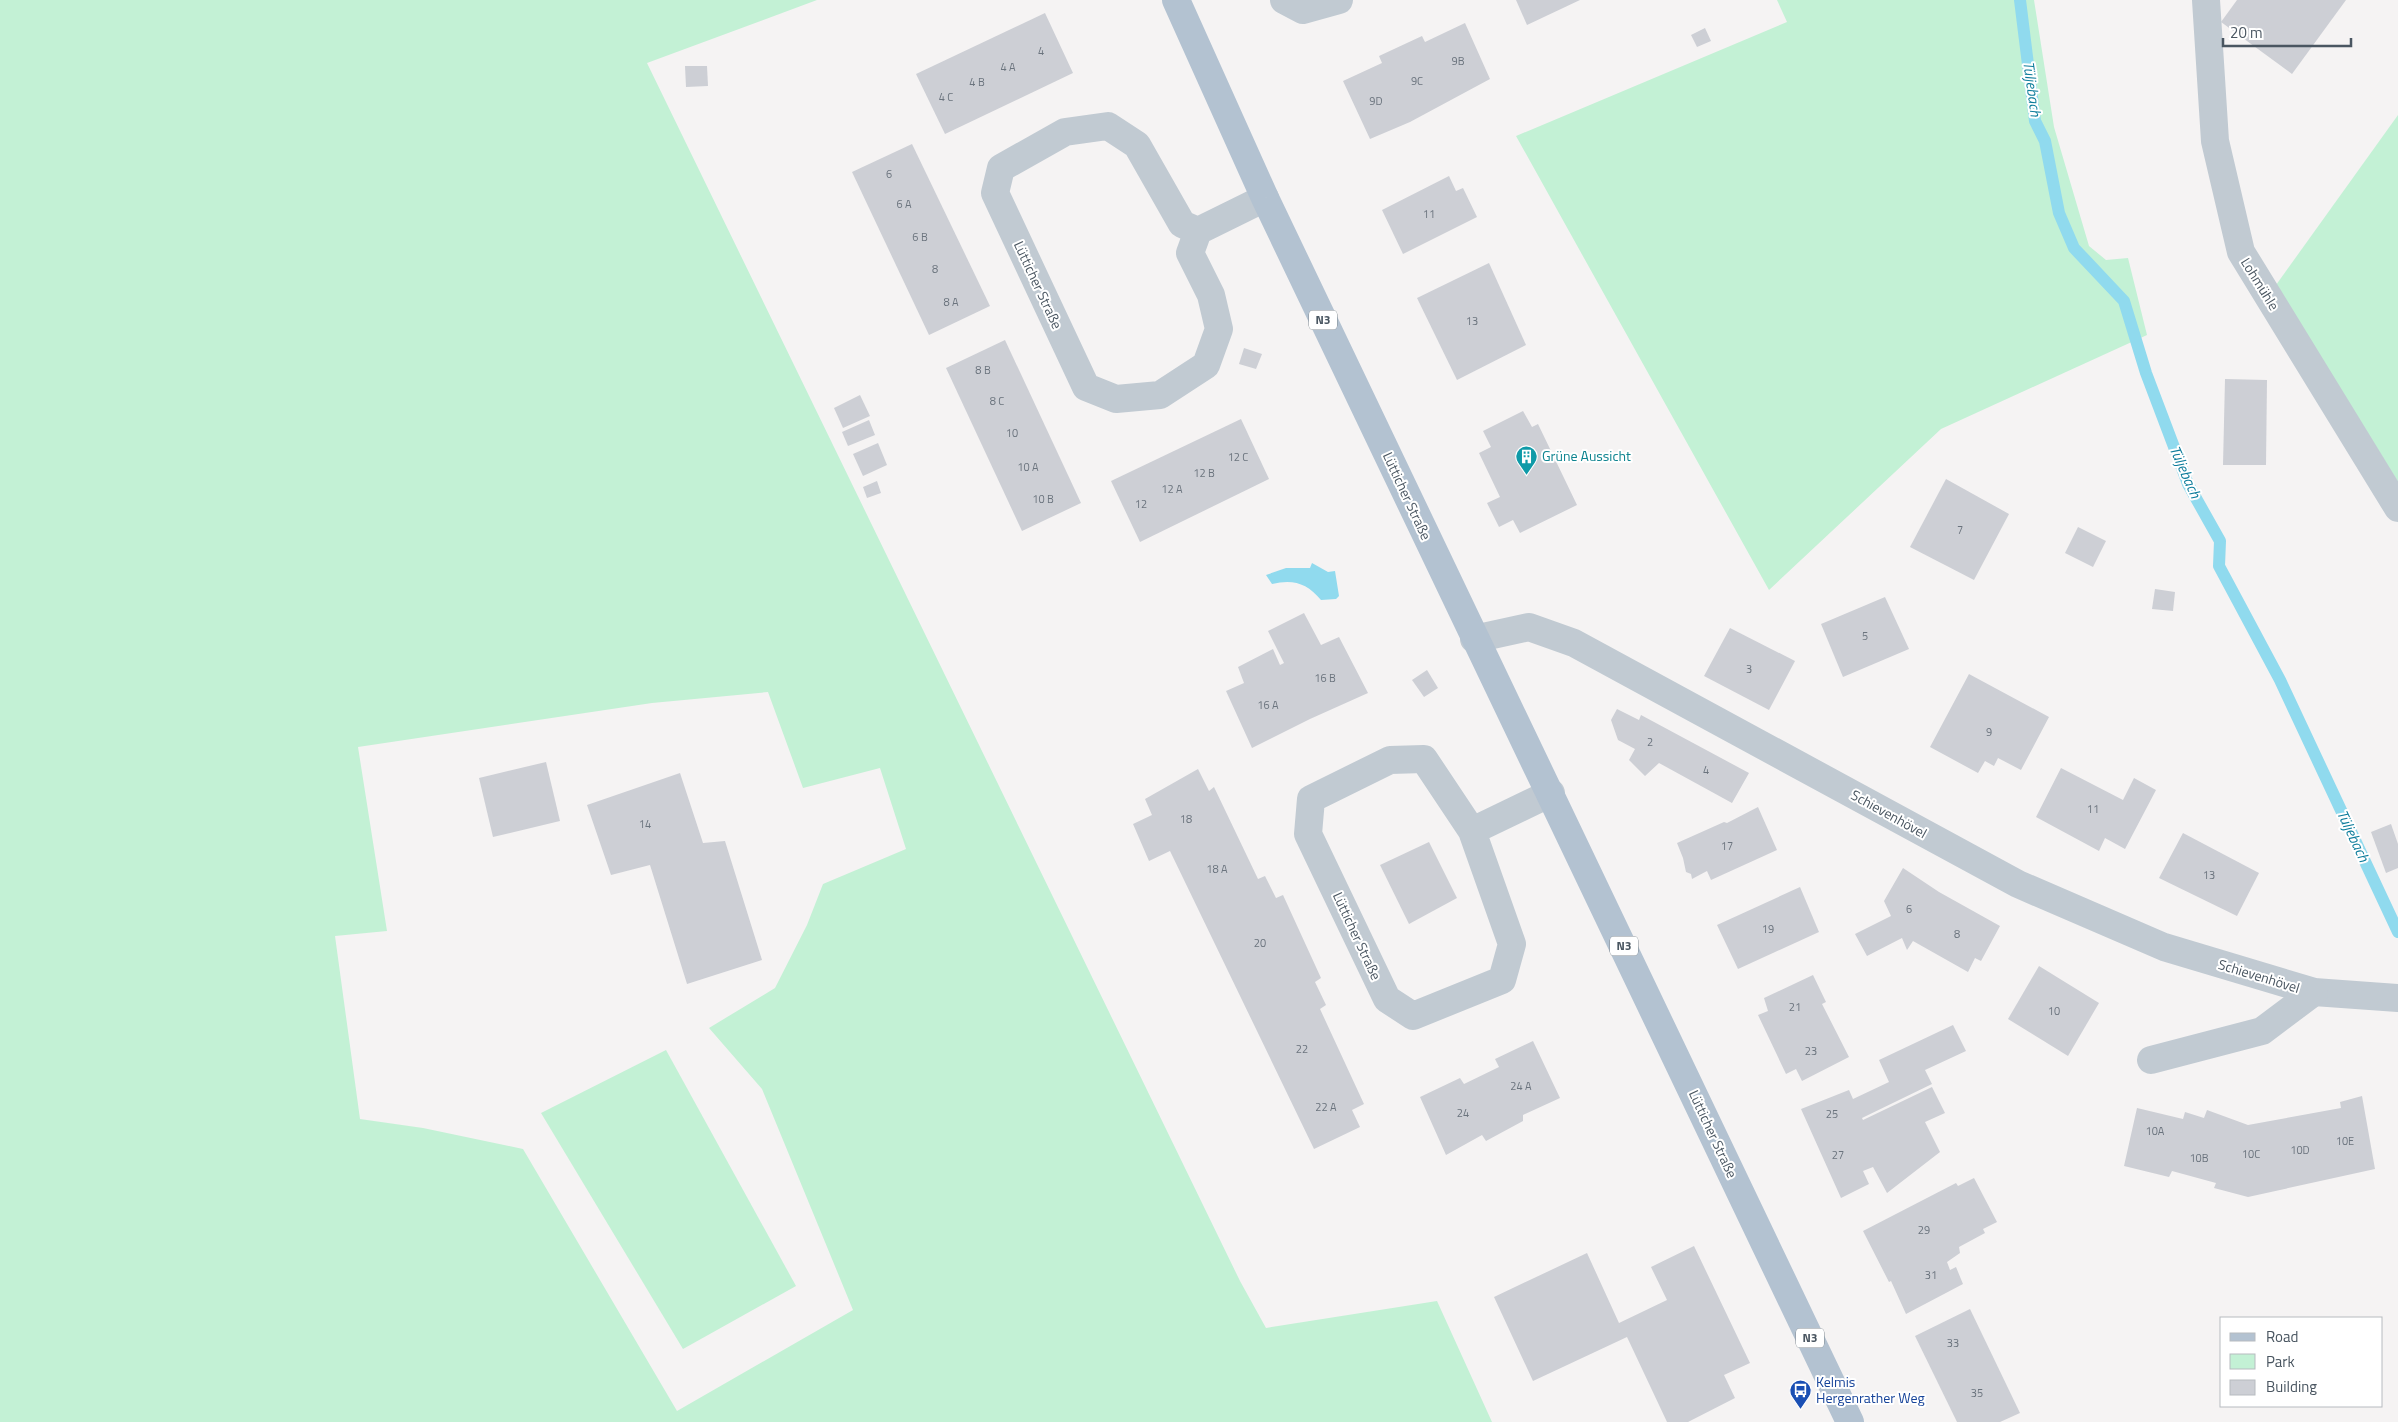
<svg xmlns="http://www.w3.org/2000/svg" width="2398" height="1422" viewBox="0 0 2398 1422" font-family="'Titillium Web',sans-serif">
<rect width="100%" height="100%" fill="#f5f3f3"/>
<!-- green -->
<g fill="#c3f1d5" fill-rule="evenodd">
<path d="M0 0H817L647 63 1240 1281 1266 1328 1437 1301 1492 1422H0ZM768 692 803 788 880 768 906 849 823 884 807 925 775 988 709 1028 762 1089 853 1310 677 1411 523 1149 423 1128 360 1119 335 936 387 931 358 747 652 703Z"/>
<polygon points="1777,0 2034,0 2054,127 2089,246 2106,260 2128,258 2147,335 1941,429 1769,590 1516,136 1787,22"/>
<polygon points="2398,115 2398,482 2276,285"/>
<polygon points="666,1050 796,1286 683,1349 541,1113"/>
</g>
<!-- water -->
<path fill="#90daee" d="M1312 563 1328 572 1335 571 1339 596 1336 599 1321 600C1307 583 1293 579 1272 584L1266 575 1286 568H1310Z"/>
<g fill="none" stroke-linecap="round" stroke-linejoin="round">
<!-- stream -->
<polyline stroke="#90daee" stroke-width="12" points="2020,0 2035,121 2045,141 2059,213 2074,248 2124,301 2146,373 2188,484 2220,541 2219,566 2280,680 2398,932"/>
</g>
<!-- building -->
<g fill="#cdcfd5">
<polygon points="1516,0 1580,0 1527,25"/>
<polygon points="2237,0 2346,0 2292,74 2221,22"/>
<polygon points="1045,13 1073,73 945,134 916,74"/>
<polygon points="1465,23 1490,79 1410,122 1370,139 1343,81 1382,63 1379,56 1422,36 1425,42"/>
<polygon points="1705,28 1711,41 1697,47 1691,35"/>
<polygon points="685,66 707,66 708,86 686,87"/>
<polygon points="912,144 990,306 929,335 852,172"/>
<polygon points="1449,176 1456,191 1463,188 1477,217 1403,254 1382,210"/>
<polygon points="1489,263 1526,345 1457,380 1417,298"/>
<polygon points="1005,340 1081,503 1022,531 946,368"/>
<polygon points="1244,348 1262,354 1256,369 1239,364"/>
<polygon points="2225,379 2267,380 2266,465 2223,465"/>
<polygon points="860,395 870,416 843,428 834,408"/>
<polygon points="1523,411 1532,427 1538,424 1577,505 1520,533 1513,520 1499,527 1487,503 1500,497 1479,453 1491,447 1483,431"/>
<polygon points="1241,419 1269,479 1140,542 1111,481"/>
<polygon points="869,420 875,435 848,446 842,432"/>
<polygon points="878,443 887,465 863,476 853,454"/>
<polygon points="1946,479 2009,514 1974,580 1910,547"/>
<polygon points="877,481 881,493 867,498 863,487"/>
<polygon points="2078,527 2106,541 2093,567 2065,553"/>
<polygon points="2155,589 2175,592 2173,611 2152,609"/>
<polygon points="1885,597 1909,649 1843,677 1821,624"/>
<polygon points="1304,613 1321,645 1339,637 1368,693 1310,719 1252,748 1226,691 1244,683 1238,667 1273,649 1280,665 1284,663 1268,631"/>
<polygon points="1730,628 1795,661 1769,710 1704,676"/>
<polygon points="1427,670 1438,688 1424,697 1412,680"/>
<polygon points="1969,674 2049,717 2021,770 1998,758 1994,766 1985,761 1978,773 1930,747"/>
<polygon points="1617,709 1639,720 1641,715 1749,773 1732,803 1659,763 1645,776 1629,760 1635,749 1618,740 1611,720"/>
<polygon points="546,762 560,821 493,837 479,778"/>
<polygon points="2061,768 2123,800 2134,778 2156,790 2125,849 2105,838 2099,851 2036,817"/>
<polygon points="1198,769 1209,791 1214,787 1258,879 1265,876 1276,898 1283,895 1321,978 1315,982 1326,1005 1320,1009 1364,1104 1352,1110 1360,1127 1314,1149 1170,851 1149,861 1133,824 1152,815 1145,799"/>
<polygon points="680,773 703,843 725,841 762,960 687,984 650,865 611,875 587,805"/>
<polygon points="1758,807 1777,850 1711,880 1707,871 1692,879 1691,874 1686,872 1683,858 1677,843 1724,822 1727,823"/>
<polygon points="2391,824 2398,844 2398,868 2386,873 2371,832"/>
<polygon points="2183,833 2259,873 2237,916 2159,878"/>
<polygon points="1429,842 1457,898 1409,924 1380,865"/>
<polygon points="1903,868 1939,892 2000,926 1981,961 1975,958 1968,972 1913,941 1907,950 1902,938 1867,956 1855,934 1891,916 1884,901"/>
<polygon points="1800,887 1819,932 1738,969 1717,925"/>
<polygon points="2039,966 2099,1003 2068,1056 2008,1019"/>
<polygon points="1813,975 1826,1002 1822,1004 1849,1057 1802,1081 1796,1069 1786,1074 1758,1015 1768,1011 1764,998"/>
<polygon points="1953,1025 1966,1051 1925,1070 1932,1084 1862,1118 1863,1120 1932,1087 1945,1113 1925,1122 1940,1152 1887,1193 1873,1167 1863,1171 1869,1184 1841,1198 1801,1109 1849,1090 1853,1099 1889,1082 1879,1060"/>
<polygon points="1533,1041 1560,1098 1523,1115 1523,1121 1486,1141 1482,1135 1446,1155 1420,1097 1460,1078 1464,1084 1499,1067 1495,1059"/>
<polygon points="2362,1096 2375,1169 2248,1197 2214,1188 2216,1183 2172,1171 2169,1177 2124,1166 2137,1108 2183,1119 2185,1112 2204,1118 2207,1110 2248,1125 2341,1108 2340,1102"/>
<polygon points="1974,1178 1997,1222 1983,1229 1985,1233 1959,1247 1960,1253 1947,1262 1950,1270 1956,1267 1963,1284 1906,1314 1891,1281 1889,1282 1863,1231 1956,1183 1958,1186"/>
<polygon points="1694,1246 1750,1363 1724,1375 1735,1398 1688,1422 1667,1422 1627,1337 1533,1381 1494,1297 1587,1253 1619,1323 1667,1300 1651,1267"/>
<polygon points="1970,1309 2020,1413 2000,1422 1957,1422 1915,1336"/>
</g>
<g fill="none" stroke-linecap="round" stroke-linejoin="round">
<!-- minor -->
<g stroke="#c1cad2" stroke-width="28">
<polyline points="1284,0 1303,10 1339,0"/>
<polyline points="2206,0 2215,141 2241,252 2398,508"/>
<polyline points="1198,231 1182,224 1137,145 1108,126 1065,132 1001,168 995,193 1086,387 1116,399 1160,395 1206,365 1219,329 1211,295 1190,253 1198,231 1265,198"/>
<polyline points="1474,639 1529,627 1574,643 2018,884 2164,947 2314,992 2398,998"/>
<polyline points="1472,831 1512,944 1502,980 1413,1016 1387,999 1308,834 1311,799 1390,760 1424,759 1472,831 1551,793"/>
<polyline points="2151,1060 2262,1031 2314,992"/>
</g>
<!-- major -->
<polyline stroke="#b3c2d1" stroke-width="28" points="1176,0 1265,198 1850,1422"/>
</g>
<!-- icons -->
<defs>
<symbol id="building-pin" viewBox="-11 -11 22 30"><path d="M0 17L-7.5 6A9.5 9.5 0 1 1 7.5 6Z" fill="#0f9aa8" stroke="#fff"/><path d="M-4-6H4V6H1V3H-1V6H-4ZM-2.5-4.3h1.7v1.8h-1.7ZM.8-4.3h1.7v1.8H.8ZM-2.5-1h1.7V.8h-1.7ZM.8-1h1.7V.8H.8Z" fill="#fff"/></symbol>
<symbol id="bus-pin" viewBox="-11 -11 22 30"><path d="M0 17L-7.5 6A9.5 9.5 0 1 1 7.5 6Z" fill="#1a4fb4" stroke="#fff"/><path d="M-5-6H5V4H4V6H2V4H-2V6H-4V4H-5ZM-3.5-4V0h7V-4ZM-3.5 1.2v1.5H-2V1.2ZM2 1.2v1.5H3.5V1.2Z" fill="#fff"/></symbol>
</defs>
<g fill-rule="evenodd">
<use href="#building-pin" x="1514" y="444" width="25" height="34"/>
<use href="#bus-pin" x="1788" y="1378" width="25" height="34"/>
</g>
<g text-anchor="middle" stroke-width="4" stroke-linejoin="round" paint-order="stroke">
<!-- number labels -->
<g font-size="11" fill="#6b747e">
<text x="1041" y="55">4</text>
<text x="1458" y="65">9B</text>
<text x="1008" y="71">4 A</text>
<text x="1417" y="85">9C</text>
<text x="977" y="86">4 B</text>
<text x="946" y="101">4 C</text>
<text x="1376" y="105">9D</text>
<text x="889" y="178">6</text>
<text x="904" y="208">6 A</text>
<text x="1429" y="218">11</text>
<text x="920" y="241">6 B</text>
<text x="935" y="273">8</text>
<text x="951" y="306">8 A</text>
<text x="1472" y="325">13</text>
<text x="983" y="374">8 B</text>
<text x="997" y="405">8 C</text>
<text x="1012" y="437">10</text>
<text x="1238" y="461">12 C</text>
<text x="1028" y="471">10 A</text>
<text x="1204" y="477">12 B</text>
<text x="1172" y="493">12 A</text>
<text x="1043" y="503">10 B</text>
<text x="1141" y="508">12</text>
<text x="1960" y="534">7</text>
<text x="1865" y="640">5</text>
<text x="1749" y="673">3</text>
<text x="1325" y="682">16 B</text>
<text x="1268" y="709">16 A</text>
<text x="1989" y="736">9</text>
<text x="1650" y="746">2</text>
<text x="1706" y="774">4</text>
<text x="2093" y="813">11</text>
<text x="1186" y="823">18</text>
<text x="645" y="828">14</text>
<text x="1727" y="850">17</text>
<text x="1217" y="873">18 A</text>
<text x="2209" y="879">13</text>
<text x="1909" y="913">6</text>
<text x="1768" y="933">19</text>
<text x="1957" y="938">8</text>
<text x="1260" y="947">20</text>
<text x="1795" y="1011">21</text>
<text x="2054" y="1015">10</text>
<text x="1302" y="1053">22</text>
<text x="1811" y="1055">23</text>
<text x="1521" y="1090">24 A</text>
<text x="1326" y="1111">22 A</text>
<text x="1463" y="1117">24</text>
<text x="1832" y="1118">25</text>
<text x="2155" y="1135">10A</text>
<text x="2345" y="1145">10E</text>
<text x="2300" y="1154">10D</text>
<text x="2251" y="1158">10C</text>
<text x="1838" y="1159">27</text>
<text x="2199" y="1162">10B</text>
<text x="1924" y="1234">29</text>
<text x="1931" y="1279">31</text>
<text x="1953" y="1347">33</text>
<text x="1977" y="1397">35</text>
</g>
<!-- shield labels -->
<g fill="#fff" stroke="#808990" stroke-width="1">
<rect x="1309" y="310.5" width="28" height="19" rx="4"/>
<rect x="1610" y="936.5" width="28" height="19" rx="4"/>
<rect x="1796" y="1328.5" width="28" height="19" rx="4"/>
</g>
<g font-size="12" font-weight="bold" fill="#4a5661">
<text x="1323" y="324">N3</text>
<text x="1624" y="950">N3</text>
<text x="1810" y="1342">N3</text>
</g>
<!-- street labels -->
<g font-size="14" fill="#4a5661" stroke="#fff">
<text transform="translate(2260 284) rotate(58)" y="5">Lohmühle</text>
<text transform="translate(1038 285) rotate(65)" y="5">Lütticher Straße</text>
<text transform="translate(1407 496) rotate(65)" y="5">Lütticher Straße</text>
<text transform="translate(1889 814) rotate(29)" y="5">Schievenhövel</text>
<text transform="translate(1357 936) rotate(65)" y="5">Lütticher Straße</text>
<text transform="translate(2259 976) rotate(17)" y="5">Schievenhövel</text>
<text transform="translate(1713 1134) rotate(65)" y="5">Lütticher Straße</text>
</g>
<!-- culture labels -->
<g font-size="14" fill="#0d838f" stroke="#fff" text-anchor="start">
<text x="1542" y="461">Grüne Aussicht</text>
</g>
<!-- transit labels -->
<g font-size="14" fill="#164399" stroke="#fff" text-anchor="start">
<text x="1816" y="1387">Kelmis<tspan x="1816" dy="16">Hergenrather Weg</tspan></text>
</g>
<!-- water labels -->
<g font-size="15" font-style="italic" fill="#0c7c9b" stroke="#fff">
<text transform="translate(2032 89) rotate(82)" y="5">Tüljebach</text>
<text transform="translate(2185 472) rotate(66)" y="5">Tüljebach</text>
<text transform="translate(2353 836) rotate(65)" y="5">Tüljebach</text>
</g>
</g>
<!-- legend -->
<rect x="2220" y="1317" width="162" height="90" fill="#ffffff" stroke="#b7bbc0"/>
<rect x="2230" y="1333" width="25" height="8" fill="#b3c2d1" stroke="#b7bbc0"/>
<text x="2266" y="1342" font-size="15" fill="#4a5661">Road</text>
<rect x="2230" y="1354" width="25" height="15" fill="#c3f1d5" stroke="#b7bbc0"/>
<text x="2266" y="1367" font-size="15" fill="#4a5661">Park</text>
<rect x="2230" y="1380" width="25" height="15" fill="#cdcfd5" stroke="#b7bbc0"/>
<text x="2266" y="1392" font-size="15" fill="#4a5661">Building</text>
<!-- scale -->
<path d="M2223 38v8h128v-8" fill="none" stroke="#4a5661" stroke-width="2.5"/>
<text x="2230" y="38" font-size="15" fill="#4a5661" stroke="#ffffff" stroke-width="4" paint-order="stroke">20 m</text>
</svg>
